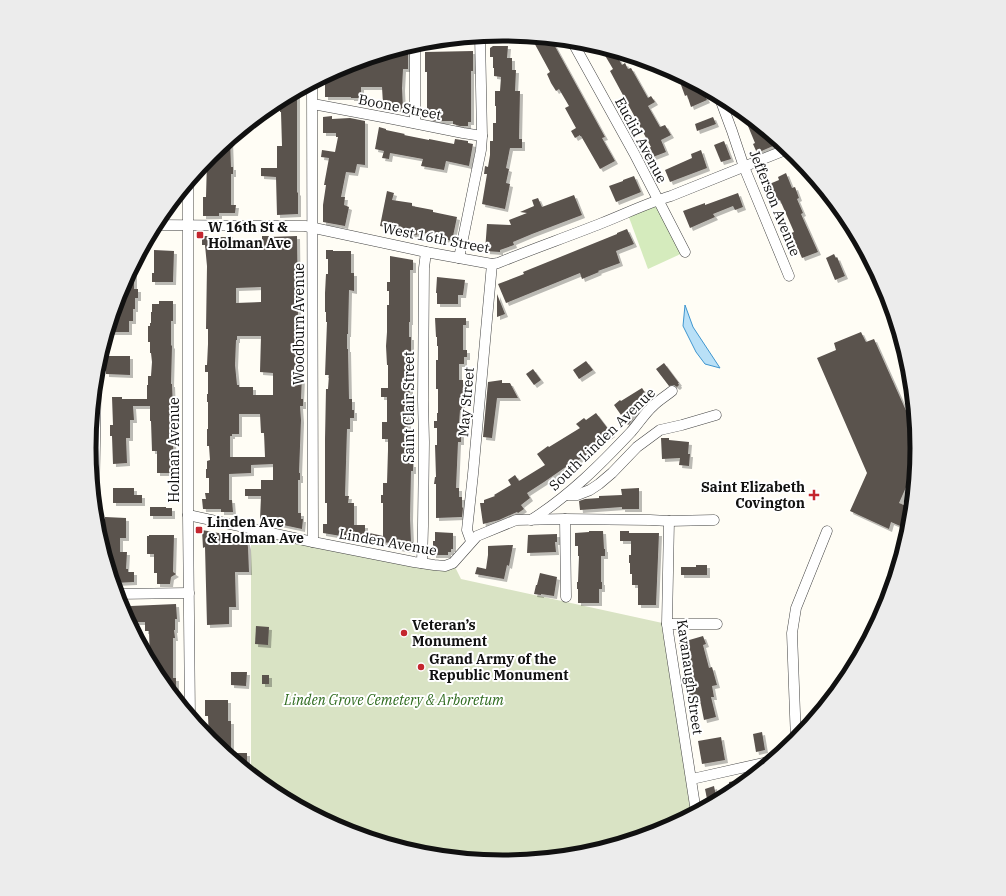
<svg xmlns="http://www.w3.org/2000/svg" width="1006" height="896" viewBox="0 0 1006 896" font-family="'IBM Plex Serif',serif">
<defs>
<filter id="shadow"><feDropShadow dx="3" dy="3" stdDeviation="0" flood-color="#0004"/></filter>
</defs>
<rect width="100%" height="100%" fill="#fffdf5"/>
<!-- green -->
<polygon fill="#d5ebbd" points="658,200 685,252 648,269 627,212"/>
<!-- cemetery -->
<polygon fill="#d9e3c4" points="251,529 369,553 453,563 461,579 667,624 696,812 661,831 584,854 503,862 422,854 344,830 273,792 251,774"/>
<!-- water -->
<polygon fill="#b9e0f7" stroke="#3f96cf" points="685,305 693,327 720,368 705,364 696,352 683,326"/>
<!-- building -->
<g fill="#5a524d" fill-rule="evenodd" filter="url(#shadow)">
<polygon points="531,37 551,39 605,137 602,138 615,161 600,169 581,136 580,136 580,135 575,138 571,131 576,128 565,108 569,106 559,89 556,91 551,83 547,74 550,72"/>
<polygon points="493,46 508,46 507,58 512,58 512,70 516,70 515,91 520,91 519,139 522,139 522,148 510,148 506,168 509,169 506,183 510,184 505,209 482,204 487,174 484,174 485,166 488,167 490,155 490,141 493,141 493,123 496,123 496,106 495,106 495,91 500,91 501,77 494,76 494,68 493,68 493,57 490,57 490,48"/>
<polygon points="600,47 614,51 622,65 625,63 628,69 631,68 648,98 651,96 655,102 648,106 660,127 665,125 671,135 661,140 666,152 653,157 649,148 651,147 610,71 613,69"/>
<polygon points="393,51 393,52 408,52 408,69 403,69 402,88 403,109 385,109 385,104 383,104 382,87 361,87 361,98 351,98 351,97 325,97 325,76 345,65"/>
<polygon points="473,51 473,71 471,71 471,122 468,122 468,126 460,126 453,124 453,121 437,121 430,120 430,117 427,117 427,72 425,72 425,52"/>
<polygon points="681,76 700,86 707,100 691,107 687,95 685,96 681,85 684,83"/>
<polygon points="297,91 297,192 298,193 298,214 277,215 276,177 261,176 261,168 277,168 277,146 282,146 281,112 280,112 280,100"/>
<polygon points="332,116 332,119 350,118 365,121 365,165 357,164 355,173 346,172 341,197 345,197 344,205 349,207 345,226 323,222 323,205 326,185 324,185 329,158 321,157 322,150 335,152 338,137 336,137 336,133 323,133 323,117"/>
<polygon points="713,117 716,124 697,131 695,124"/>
<polygon points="756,122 768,133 780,143 757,153 753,144 755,143 748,126"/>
<polygon points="379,127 386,129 386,130 405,134 404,135 429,140 429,139 454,144 455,139 468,141 468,143 473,144 469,166 446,161 444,170 421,166 423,159 390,153 389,159 382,158 384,151 375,149"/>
<polygon points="230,139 231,167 233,167 233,174 231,174 231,205 236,205 235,213 219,213 219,216 203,216 203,197 206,197 207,160 210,155"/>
<polygon points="724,141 731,159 721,162 714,145"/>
<polygon points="701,150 707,168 670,182 665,170 692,158 691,154"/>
<polygon points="786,173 792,188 795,187 799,198 797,199 803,213 801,214 818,252 802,258 791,233 794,232 780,200 778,201 774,191 770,193 767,185 779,180 778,177"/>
<polygon points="634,176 641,192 616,202 609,186 623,181 623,180"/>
<polygon points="387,191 394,193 392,200 412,203 412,206 433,210 433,212 457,217 452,241 444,239 445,236 429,233 429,234 418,232 417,235 400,232 400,230 380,226"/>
<polygon points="738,193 743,207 735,210 733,206 713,214 715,217 690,228 683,211 705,203 705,205"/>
<polygon points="574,195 582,215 532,234 513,242 514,245 500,250 500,252 485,251 487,224 511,225 509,220 527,213 520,212 534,206 532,200 538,198 542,207"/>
<polygon points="627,229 634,244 616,251 620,263 598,271 599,272 582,279 580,273 506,303 498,284 524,274 523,272 617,234 617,233"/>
<path d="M202 236H217V237H233V245H262V236H269V237L297 236 298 310 297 367H300V376H302L301 399H303V406H300L301 420 299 473H300V480H298V513H301V519H303L302 529 260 520 261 496H245V489H261V480H273V464L251 465V473L229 474V500H232L233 512H221V509H203L202 499H206L205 493H209V478H206V469H207V461L210 460 209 446H207V429H208V402H207V394H208V372H205V365H207L208 344V329H206L207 266 205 245H202ZM261 287V302L236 303V288ZM237 336H261L260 372 273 373V395H253V387H239V385H237L235 365 236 340H237ZM239 414H260L261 433H264L265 457H230V436H232V434H239Z"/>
<polygon points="154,250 174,251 173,282 152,282 152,273 154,273"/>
<polygon points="326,250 333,250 333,251 351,251 351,273 354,273 354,291 349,290 348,334 347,334 347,349 348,349 349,399 352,399 352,410 354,410 354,418 350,418 350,429 347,429 345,496 349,496 348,503 354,503 354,525 365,525 365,532 383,536 383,503 381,503 381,495 383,495 383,483 387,483 388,450 388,439 382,439 382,422 387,422 387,397 381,397 381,388 388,388 388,365 387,365 386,346 387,332 387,305 389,305 389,291 387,291 387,282 390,282 390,256 413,260 413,270 410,270 410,322 409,322 409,337 411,337 411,354 410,354 410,397 408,397 408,453 411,453 411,464 413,464 413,471 411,471 410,518 411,542 413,542 413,551 398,548 398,543 370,542 353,539 353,538 323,533 323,524 327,524 327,503 325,503 325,439 326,389 328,389 329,375 325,375 327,322 326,322 326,312 325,312 325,293 326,274 328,274 328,259 326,259"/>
<polygon points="834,254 836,258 837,257 845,276 835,280 826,258"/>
<polygon points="134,265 134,289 138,289 138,298 135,298 135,309 133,309 133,321 129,321 129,332 108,332 121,289"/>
<polygon points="437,277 465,280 463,295 458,295 458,304 437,304 437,293 436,293"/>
<polygon points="497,294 505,314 497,317"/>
<polygon points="159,301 173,301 173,321 171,321 171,345 172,346 171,384 172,384 174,432 175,432 175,439 173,439 174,473 157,473 157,451 152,451 151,421 150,421 150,406 133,406 134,420 130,420 130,438 126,438 127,463 113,464 112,436 110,436 110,425 113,425 112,397 122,397 122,399 147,399 147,385 148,385 148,376 151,376 152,362 151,353 150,353 150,342 148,342 148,326 150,326 150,323 151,323 151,312 152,312 152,304 159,304"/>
<polygon points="435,318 466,318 466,325 463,325 463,350 467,350 467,357 464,357 464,364 459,364 459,380 463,380 463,399 462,399 462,410 460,410 459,424 461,424 461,442 458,442 456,488 459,488 459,497 462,497 462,507 463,508 462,517 436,518 436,484 434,484 435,477 436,477 435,445 437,445 437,428 434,428 434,421 437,421 437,413 438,413 438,389 436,389 436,360 438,360 438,346 437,346 437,337 436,337"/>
<polygon points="861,332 866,342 874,339 916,433 917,448 915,467 899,503 911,508 910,524 907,529 891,522 889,529 850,511 867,473 817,358 836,350 834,343"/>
<polygon points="106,356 130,356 130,375 106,374"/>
<polygon points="586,361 593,370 579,379 573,370"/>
<polygon points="664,363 679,383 678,383 679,385 677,387 674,385 669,386 656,369"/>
<polygon points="533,369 541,380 534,385 526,374"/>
<polygon points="502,380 502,383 510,383 518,398 497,398 492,438 483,437 488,382"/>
<polygon points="642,388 650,400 641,410 631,416 633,419 628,425 614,405 620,400 621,401"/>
<polygon points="596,413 612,434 587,451 589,453 571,465 570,464 544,482 527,493 530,498 521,505 524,509 518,513 517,512 499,520 483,524 480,503 484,503 484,500 495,496 494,495 511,485 508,480 515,475 519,481 545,465 537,454 548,446 549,447 580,428 576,424 584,418 586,420"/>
<polygon points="661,438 669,438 669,440 689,442 688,454 690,454 689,466 679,465 680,458 662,459"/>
<polygon points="113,488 134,488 134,495 142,495 142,503 113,503"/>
<polygon points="639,488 639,509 622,509 622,507 580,510 579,501 585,499 599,498 599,496 622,495 621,489"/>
<polygon points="150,507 166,507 166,508 172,508 172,516 150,516"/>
<polygon points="105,517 126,518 126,538 120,538 120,552 127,552 126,569 128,569 128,572 134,572 134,582 114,583 103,547 103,539 105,539"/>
<polygon points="202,530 246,538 248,547 249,572 235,572 236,607 229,607 229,624 207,625 205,547 203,548"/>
<polygon points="589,531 603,531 604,549 605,549 605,556 601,556 601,582 602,582 602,589 599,589 599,603 578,603 578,589 577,589 577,582 578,582 579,556 578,556 578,546 575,546 575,533 589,532"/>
<polygon points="620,531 629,531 629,533 659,533 656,605 638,605 638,585 632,585 632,574 630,574 630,563 629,563 629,555 631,555 631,541 620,541"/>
<polygon points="435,532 453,533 453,549 451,549 451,552 448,552 448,555 433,555 433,541 435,541"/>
<polygon points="557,534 557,542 555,542 556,552 527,553 528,535"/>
<polygon points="149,535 174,535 173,572 176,574 171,577 170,584 157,584 157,573 154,573 154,554 147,554 147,536 149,536"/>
<polygon points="513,545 509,566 507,565 504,579 475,574 477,567 486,569 488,555 488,546"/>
<polygon points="696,565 707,565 707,575 681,575 681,567 696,567"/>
<polygon points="540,573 557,577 554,596 541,594 541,595 534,594 536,585 537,585"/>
<polygon points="176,604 177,619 175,619 175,630 174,630 175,638 173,638 173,678 176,678 176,687 166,687 159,678 150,661 149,631 145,631 145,622 130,622 129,612 131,612 131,606"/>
<polygon points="256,626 269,627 268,645 255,644"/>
<polygon points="703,636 706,644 703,645 709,668 712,667 717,685 712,686 714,697 711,697 716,717 704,720 700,700 691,702 686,684 689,683 684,664 685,664 679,643"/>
<polygon points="231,672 247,672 246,686 231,685"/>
<rect x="262" y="675" width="7" height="9"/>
<polygon points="205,700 228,700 228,721 231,721 231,753 247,753 247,764 238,764 209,739 208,716 205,716"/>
<polygon points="762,732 765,750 756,752 753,734"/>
<polygon points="721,737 725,760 702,764 698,741"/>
<polygon points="749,779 733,792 731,793 729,782"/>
<polygon points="714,786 717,801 708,804 705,789"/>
</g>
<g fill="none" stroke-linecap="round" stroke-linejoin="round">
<defs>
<g id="minor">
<polyline points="572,41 634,153 685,252"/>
<polyline points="312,83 313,542"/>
<polyline points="719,96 732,131 744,167 789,276"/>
<polyline points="313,104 393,119 463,133 482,136"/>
<polyline points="415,123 415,44"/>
<polyline points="188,183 188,515 190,717"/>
<path d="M155 225 305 226 426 252 492 264 498 263C532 249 567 237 602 223 625 214 647 203 671 196L788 149"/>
<polyline points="459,258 481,150 482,136 480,36"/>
<polyline points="567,495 577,495 590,490 599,484 612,473 637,447 660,430 682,425 716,415"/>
<polyline points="94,503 96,382"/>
<polyline points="188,515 313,542 414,562 434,565 445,566 453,563 477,536 516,520 565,519 650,520 669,521 714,520"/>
<polyline points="565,519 566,597"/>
<path d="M531 520C569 496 600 465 631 432 639 423 645 413 653 406 659 400 666 396 672 391"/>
<polyline points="669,521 667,624 669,638 696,812"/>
<polyline points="471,541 467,530 473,474 492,264"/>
<polyline points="422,563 423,526 424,442 423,400 424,268 426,252"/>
<polyline points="117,594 189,593"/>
<polyline points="667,624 717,624"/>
<polyline points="796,741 792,633 796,608 827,531"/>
<polyline points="692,779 772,761"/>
</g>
</defs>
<!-- minor casing -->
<use href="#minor" stroke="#444" stroke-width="11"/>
<!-- minor -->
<use href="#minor" stroke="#fff" stroke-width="10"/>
</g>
<!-- markers -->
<g fill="#c4262e" stroke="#fff" stroke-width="1.5">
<rect x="196" y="231" width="8" height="8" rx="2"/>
<path d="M812 489h4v4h4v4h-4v4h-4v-4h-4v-4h4z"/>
<rect x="195" y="526" width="8" height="8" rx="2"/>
<circle cx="404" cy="633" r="4"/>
<circle cx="421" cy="667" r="4"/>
</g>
<g text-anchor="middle" stroke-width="4" stroke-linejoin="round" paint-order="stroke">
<!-- street labels -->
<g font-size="14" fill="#111" stroke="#fff">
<text transform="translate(400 107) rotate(11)" y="5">Boone Street</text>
<text transform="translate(641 140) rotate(62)" y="5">Euclid Avenue</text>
<text transform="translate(775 203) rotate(68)" y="5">Jefferson Avenue</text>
<text transform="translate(436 238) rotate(11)" y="5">West 16th Street</text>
<text transform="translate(299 324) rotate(-90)" y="5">Woodburn Avenue</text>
<text transform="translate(466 402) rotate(-85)" y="5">May Street</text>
<text transform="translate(409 407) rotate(-90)" y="5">Saint Clair Street</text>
<text transform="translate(602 439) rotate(-44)" y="5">South Linden Avenue</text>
<text transform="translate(174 450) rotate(-90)" y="5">Holman Avenue</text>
<text transform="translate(388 542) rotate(10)" y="5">Linden Avenue</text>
<text transform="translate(690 677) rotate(82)" y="5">Kavanaugh Street</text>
</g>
<!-- poi labels -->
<g font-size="14" font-weight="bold" fill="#111" stroke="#fff" text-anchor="start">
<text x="208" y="232">W 16th St &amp;<tspan x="208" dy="16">Holman Ave</tspan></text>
<text x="805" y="492" text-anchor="end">Saint Elizabeth<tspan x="805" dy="16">Covington</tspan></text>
<text x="207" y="527">Linden Ave<tspan x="207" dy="16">&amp; Holman Ave</tspan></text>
<text x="412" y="630">Veteran’s<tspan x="412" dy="16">Monument</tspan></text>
<text x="429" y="664">Grand Army of the<tspan x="429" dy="16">Republic Monument</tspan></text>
</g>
<!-- park labels -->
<g font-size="14" font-style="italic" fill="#2f6b1f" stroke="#fff">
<text x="394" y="705">Linden Grove Cemetery &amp; Arboretum</text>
</g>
</g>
<!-- crop -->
<path d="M0 0H1006V896H0ZM96 448a407 407 0 1 1 814 0a407 407 0 1 1-814 0Z" fill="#ececec" fill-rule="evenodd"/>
<path fill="none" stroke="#111" stroke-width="5" d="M96 448a407 407 0 1 1 814 0a407 407 0 1 1-814 0Z"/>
</svg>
